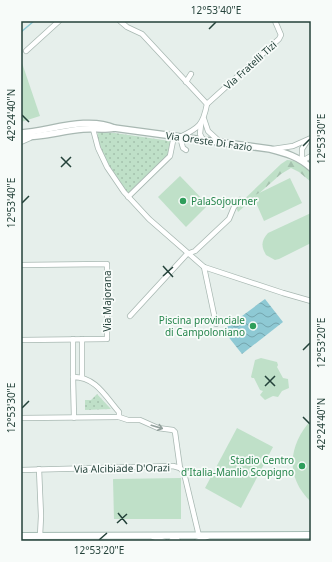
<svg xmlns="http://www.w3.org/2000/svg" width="332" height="562" viewBox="0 0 332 562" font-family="'Noto Sans',sans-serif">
<defs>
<pattern id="grass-dots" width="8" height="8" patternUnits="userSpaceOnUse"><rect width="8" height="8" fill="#bfe0c8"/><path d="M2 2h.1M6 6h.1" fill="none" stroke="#a4c1ad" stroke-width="1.8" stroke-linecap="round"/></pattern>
<pattern id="forest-firs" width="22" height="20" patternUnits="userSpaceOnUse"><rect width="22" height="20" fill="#bfe0c8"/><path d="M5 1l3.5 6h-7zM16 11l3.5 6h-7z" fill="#a4c1ad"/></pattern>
<pattern id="water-waves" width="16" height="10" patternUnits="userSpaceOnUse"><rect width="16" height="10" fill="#8ec9d4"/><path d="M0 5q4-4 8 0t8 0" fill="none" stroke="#74a5ad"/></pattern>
</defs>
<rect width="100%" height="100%" fill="#e6efeb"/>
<!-- grass -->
<g fill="url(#grass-dots)">
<path d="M98 132 115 133 170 141V147L168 155 128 193C119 185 94 143 98 132Z"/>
<polygon points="97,394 111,409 85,410 85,400 91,400"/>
</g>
<!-- forest -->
<path fill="url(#forest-firs)" d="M287 160C296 160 305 166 311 173V182L299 172 291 168 281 174 238 212 236 207 281 164Z"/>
<!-- pitch -->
<g fill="#bfe0c8">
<polygon points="21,60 40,116 21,122"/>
<polygon points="180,176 208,205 186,227 158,197"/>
<polygon points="290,178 302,203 264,221 253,196"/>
<path d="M311 213V243L279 259 275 260 266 255C261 246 261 241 268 233Z"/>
<polygon points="261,358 277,362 278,365 277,367 283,378 288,379 289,388 282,391 278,397 273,396 265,400 260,395 263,391 260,390 254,378 252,378 251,377 255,360"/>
<path d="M311 420V502C285 477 288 446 311 420Z"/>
<polygon points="237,428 273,447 241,508 205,488"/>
<polygon points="181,478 181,519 114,519 113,479"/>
</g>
<!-- water -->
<polygon fill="url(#water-waves)" points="265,299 283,322 242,354 223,330"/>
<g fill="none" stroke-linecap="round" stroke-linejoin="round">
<!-- stream -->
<polyline stroke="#8ec9d4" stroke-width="1.5" points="21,32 34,21"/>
<defs>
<g id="minor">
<path d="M120 21 127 27 142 34 207 104C203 125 199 128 180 137L183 148 186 150"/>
<polyline points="26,51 59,21"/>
<polyline points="186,82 191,74"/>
<polyline points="207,104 279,39 281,35 275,21"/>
<polyline points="204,119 208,131 220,142"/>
<polyline points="201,124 200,134 203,140"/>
<polyline points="93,129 98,148 107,167 124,192 149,219 204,267 283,293 311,301"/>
<polyline points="308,140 302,149 302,161 311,156"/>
<polyline points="21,142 30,138"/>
<polyline points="273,149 293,146 311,138"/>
<polyline points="128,197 170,156 174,136"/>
<polyline points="21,265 107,264 107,339 21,340"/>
<polyline points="204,267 216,324"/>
<polyline points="130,316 187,254 195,251 229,219 234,207 240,200"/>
<polyline points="73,339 73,377"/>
<polyline points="82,339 82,377"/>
<polyline points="119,417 128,420 140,420 158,428 173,430 175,432 180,468"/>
<path d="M21 418 119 417V412C105 396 96 377 73 377L74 418"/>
<polyline points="39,469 41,516 40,536"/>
<polyline points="21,470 173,466 180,468 184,473 199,536"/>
<polyline points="153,537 164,541"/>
<polyline points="171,541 175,536 178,541"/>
<polyline points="197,541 209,536"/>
</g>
<g id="tertiary">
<path d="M21 133C49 131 88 116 114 128"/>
<path d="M21 137C42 137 62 131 83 129 93 128 104 130 114 128L270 149C286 153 299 157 311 168"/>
</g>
<polyline id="secondary" points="21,536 311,535"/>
</defs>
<!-- minor casing -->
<use href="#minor" stroke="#a8b8b2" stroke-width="6"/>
<!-- tertiary casing -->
<use href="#tertiary" stroke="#a8b8b2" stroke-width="8"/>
<!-- secondary casing -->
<use href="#secondary" stroke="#a4bbb3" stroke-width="8"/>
<!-- minor -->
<use href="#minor" stroke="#fff" stroke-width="4.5"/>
<!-- tertiary -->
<use href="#tertiary" stroke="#fff" stroke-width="5.5"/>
<!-- secondary -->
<use href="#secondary" stroke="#fff" stroke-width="6"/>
</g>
<!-- one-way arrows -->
<defs><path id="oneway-shaft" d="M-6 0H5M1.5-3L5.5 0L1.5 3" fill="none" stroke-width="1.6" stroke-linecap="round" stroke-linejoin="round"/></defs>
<use stroke="#92a09c" href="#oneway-shaft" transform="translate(157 427) rotate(16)"/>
<!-- ticks -->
<path fill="none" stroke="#24423a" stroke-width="1.5" d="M209 29 216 22M22 115 29 122M303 146 310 139M61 157 71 167M61 167 71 157M22 203 29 196M163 266 173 277M163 276 173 267M303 350 310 343M265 376 275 386M265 386 275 376M22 408 29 401M303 417 310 424M118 513 127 524M117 523 127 514M99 540 107 533"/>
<!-- markers -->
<g fill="#2e9e5b" stroke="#f7fbf9" stroke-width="1.5">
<circle cx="183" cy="201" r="4"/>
<circle cx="253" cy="326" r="4"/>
<circle cx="302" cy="466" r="4"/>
</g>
<g text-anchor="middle" stroke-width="3.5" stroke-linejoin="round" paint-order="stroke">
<!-- street labels -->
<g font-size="10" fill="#24423a" stroke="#f7fbf9">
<text transform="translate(250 65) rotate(-42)" y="4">Via Fratelli Tizi</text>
<text transform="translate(209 141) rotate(8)" y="4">Via Oreste Di Fazio</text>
<text transform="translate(107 301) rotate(-90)" y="4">Via Majorana</text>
<text transform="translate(122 468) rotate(-1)" y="4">Via Alcibiade D'Orazi</text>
</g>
<!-- leisure labels -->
<g font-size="10" fill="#27864d" stroke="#f7fbf9" text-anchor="end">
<text x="191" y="205" text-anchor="start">PalaSojourner</text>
<text x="245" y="324">Piscina provinciale<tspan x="245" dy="12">di Campoloniano</tspan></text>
<text x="294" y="464">Stadio Centro<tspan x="294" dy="12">d'Italia-Manlio Scopigno</tspan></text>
</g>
</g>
<!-- border -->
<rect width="332" height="562" fill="none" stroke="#f7fbf9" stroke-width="44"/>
<rect x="22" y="22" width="288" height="518" fill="none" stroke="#24423a" stroke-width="1.5"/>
<g font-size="10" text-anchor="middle" fill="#24423a">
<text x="216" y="14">12°53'40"E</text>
<text transform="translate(11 115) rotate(-90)" y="4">42°24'40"N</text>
<text transform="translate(321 139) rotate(-90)" y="4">12°53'30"E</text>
<text transform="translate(11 203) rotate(-90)" y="4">12°53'40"E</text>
<text transform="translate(321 343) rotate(-90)" y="4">12°53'20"E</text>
<text transform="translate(11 408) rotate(-90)" y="4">12°53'30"E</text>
<text transform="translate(321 424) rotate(-90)" y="4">42°24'40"N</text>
<text x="99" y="554">12°53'20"E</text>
</g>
</svg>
